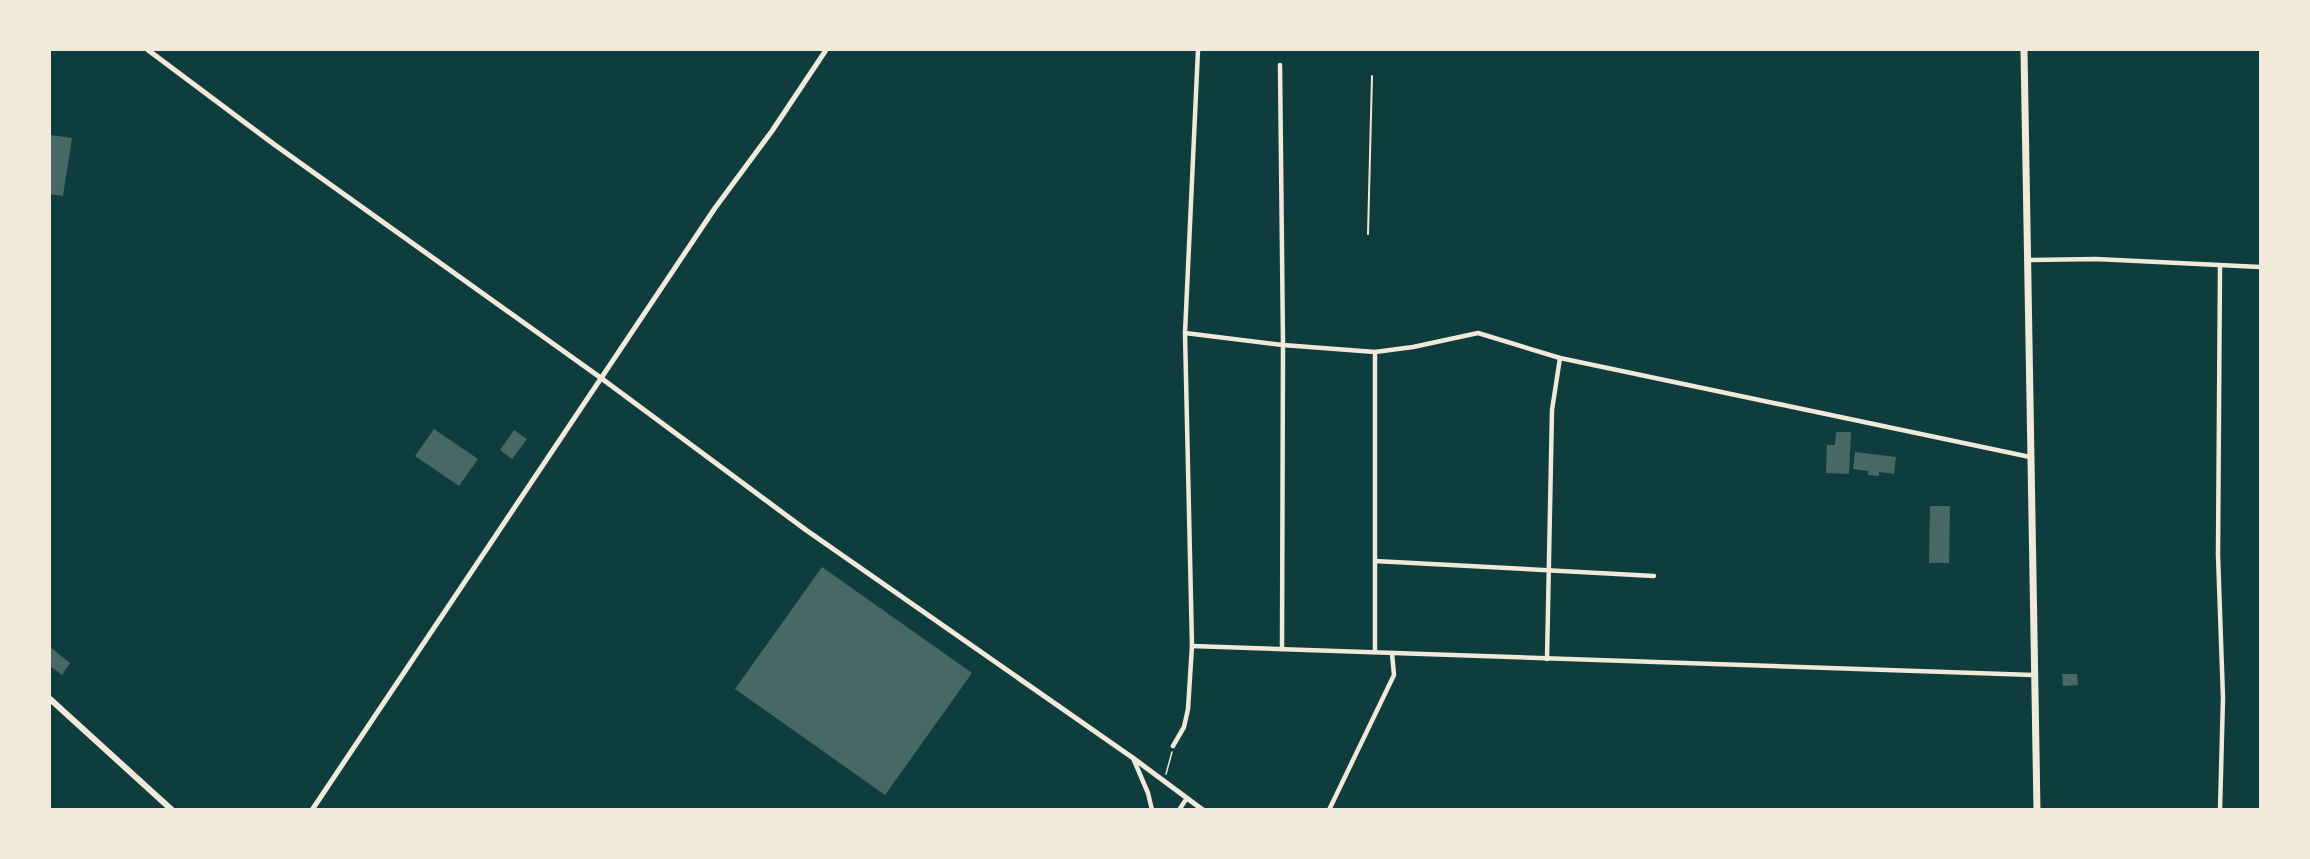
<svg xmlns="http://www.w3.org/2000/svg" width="2310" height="859" viewBox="0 0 2310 859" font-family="'Exo 2',sans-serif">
<rect width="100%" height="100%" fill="#0f3d3e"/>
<!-- building -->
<g fill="#486865">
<polygon points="50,135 72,138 63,196 50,194"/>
<polygon points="434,429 478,459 459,486 415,456"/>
<polygon points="514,430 527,439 512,459 500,450"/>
<polygon points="1836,432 1851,432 1849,474 1826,473 1827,445 1835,445"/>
<polygon points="1855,452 1896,457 1894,474 1879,472 1879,476 1868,475 1868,471 1853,469"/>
<polygon points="1930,506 1950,506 1949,563 1929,563"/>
<polygon points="822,567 972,673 885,795 735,689"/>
<polygon points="50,647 70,663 62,675 50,666"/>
<polygon points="2062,674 2077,674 2078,685 2063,686"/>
</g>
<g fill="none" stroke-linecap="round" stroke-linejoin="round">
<!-- path -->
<polyline stroke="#f1e9da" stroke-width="1.5" points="1166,774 1172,752"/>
<!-- service -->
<polyline stroke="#f1e9da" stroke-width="2" points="1368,234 1372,76"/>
<!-- minor -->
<g stroke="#f1e9da" stroke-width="4.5">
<polyline points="1280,65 1283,345 1282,649"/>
<polyline points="2028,260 2096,259 2260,267"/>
<polyline points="2220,265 2218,555 2223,698 2220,810"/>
<polyline points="1185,333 1283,345 1375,352 1413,347 1478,333 1560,358 2030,457"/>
<polyline points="1375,352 1375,652"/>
<polyline points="1375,561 1654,576"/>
<polyline points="1192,646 2033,675"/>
<polyline points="1547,659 1552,410 1560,358"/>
<polyline points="1173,746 1184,727 1188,709 1192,646 1185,333 1198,50"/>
<polyline points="1133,758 1148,793 1152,810"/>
<polyline points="1179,810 1187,798"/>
<polyline points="1329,810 1394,675 1392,653"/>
</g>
<!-- tertiary -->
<g stroke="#f1e9da" stroke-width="5">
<polyline points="148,50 275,145 601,378 806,530 1133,758 1203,810"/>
<polyline points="312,810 715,208 772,131 826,50"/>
</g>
<!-- secondary -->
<polyline stroke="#f1e9da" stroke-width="6" points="50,699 172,810"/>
<!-- primary -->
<polyline stroke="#f1e9da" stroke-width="7" points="2024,50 2037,810"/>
</g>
<!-- border -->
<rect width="2310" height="859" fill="none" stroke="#f1e9da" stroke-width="102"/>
</svg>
